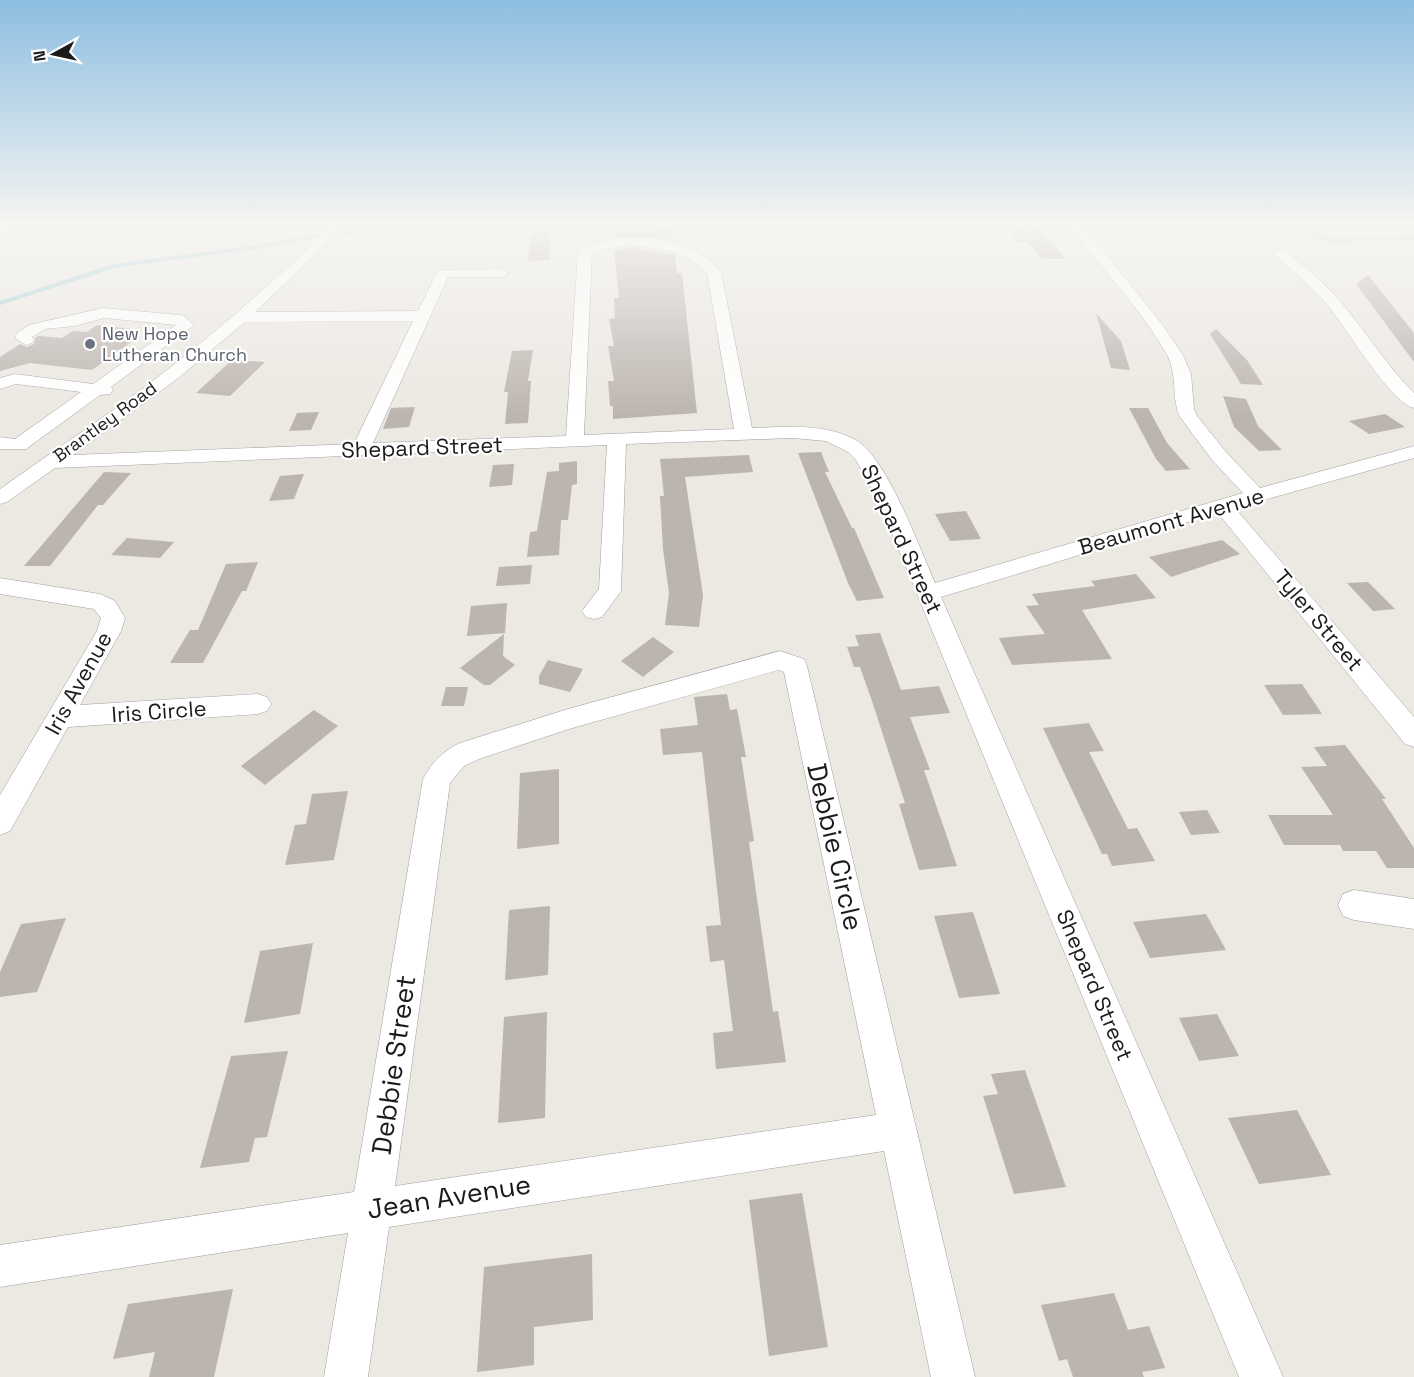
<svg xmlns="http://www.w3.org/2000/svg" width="1414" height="1377" viewBox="0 0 1414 1377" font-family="'Space Grotesk',sans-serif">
<rect width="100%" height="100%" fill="#ece8e2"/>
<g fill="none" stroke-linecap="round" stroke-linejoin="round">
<!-- stream -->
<g stroke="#a5ced6" stroke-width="4">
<polyline points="1274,223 1332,240 1414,238"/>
<polyline points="341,234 398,230 442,223"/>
<polyline points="0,303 114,266 263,246 317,236"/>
</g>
</g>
<!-- building -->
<g fill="#bcb4af">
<polygon points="612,223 673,226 673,240 651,237 613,237"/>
<polygon points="1002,223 1035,223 1066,259 1041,259 1028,242 1018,242"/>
<polygon points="550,224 549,260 528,261 530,235"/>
<polygon points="635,248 675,255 677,273 682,273 697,413 613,419 613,406 610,406 608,381 614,381 608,346 614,346 609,319 615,318 614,298 619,298 614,250"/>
<polygon points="1368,275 1414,333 1414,362 1356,284"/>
<polygon points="1096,313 1121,341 1130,370 1111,368"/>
<polygon points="97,325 138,330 127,337 137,338 92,370 30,363 0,371 0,357 20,344 27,347 34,344 35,338 38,336 62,338 73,331 87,332"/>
<polygon points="1216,329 1247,360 1263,385 1241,384 1210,334"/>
<polygon points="533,350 528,381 531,381 528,423 505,424 508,392 504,392 512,351"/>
<polygon points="232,360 265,362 230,396 196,393"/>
<polygon points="1223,396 1246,399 1258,426 1282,450 1259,451 1234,427"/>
<polygon points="415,407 409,427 383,429 391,408"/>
<polygon points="1129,408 1148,408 1167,443 1190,469 1166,471 1156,459"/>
<polygon points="319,412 311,430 289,431 297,413"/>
<polygon points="1385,414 1405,427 1369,434 1349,421"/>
<polygon points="821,452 829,472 825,472 852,528 854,528 884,598 857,601 848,583 798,453"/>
<polygon points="749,455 753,472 685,477 703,595 699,627 665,625 669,593 663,549 660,496 664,496 660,459"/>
<polygon points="577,461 577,484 572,485 568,520 561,520 559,555 527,557 530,532 537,531 547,472 559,471 559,463"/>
<polygon points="514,464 512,485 489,487 493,465"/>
<polygon points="104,472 131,473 103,505 98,505 50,566 24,566"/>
<polygon points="304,474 294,499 269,501 280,476"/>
<polygon points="966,511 981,539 950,541 935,514"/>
<polygon points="127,538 174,542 160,558 111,555"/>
<polygon points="1222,540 1240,554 1171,577 1149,557"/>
<polygon points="258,562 246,591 242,591 203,663 170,663 190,630 198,630 226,564"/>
<polygon points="532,565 530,584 496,586 499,567"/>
<polygon points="1136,574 1156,598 1082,610 1112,659 1012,665 999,638 1045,634 1026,606 1039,605 1032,594 1095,586 1091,581"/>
<polygon points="1368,582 1395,609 1373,611 1347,583"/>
<polygon points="507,603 505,633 467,636 471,606"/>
<polygon points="880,633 901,690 939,686 950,713 910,717 930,770 924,770 957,866 919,870 899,804 905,803 873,704 860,667 854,667 847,647 859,646 855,635"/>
<polygon points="504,634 503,656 515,665 490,685 484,685 460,668"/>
<polygon points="653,637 674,652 643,677 621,661"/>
<polygon points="548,660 583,669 570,692 539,684 539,676"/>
<polygon points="1302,684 1322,714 1283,715 1264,685"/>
<polygon points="446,687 468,687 464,706 441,706"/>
<polygon points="727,694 730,710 737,709 746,757 741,757 754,841 749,842 773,1012 778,1011 786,1062 716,1069 713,1033 733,1031 724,960 710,962 706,926 721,925 703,760 702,752 663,755 660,729 698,725 694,697"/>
<polygon points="314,710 338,726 265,785 241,766"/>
<polygon points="1089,723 1104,751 1089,752 1128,829 1137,828 1155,861 1112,866 1107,854 1102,854 1043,728"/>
<polygon points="1345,745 1386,799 1382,799 1414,848 1414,868 1387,868 1376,851 1343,851 1340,845 1284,845 1268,815 1333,815 1301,767 1327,766 1314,747"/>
<polygon points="559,769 559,844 517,849 520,773"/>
<polygon points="348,791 334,860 285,865 295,825 306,824 312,794"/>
<polygon points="1207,810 1220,833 1191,835 1179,812"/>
<polygon points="550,906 548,975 505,980 509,910"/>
<polygon points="973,912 1000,994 959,998 934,916"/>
<polygon points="1206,914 1226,950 1150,958 1133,922"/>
<polygon points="66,918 37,992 0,997 0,972 21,924"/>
<polygon points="313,943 300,1014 244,1023 260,951"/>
<polygon points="547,1012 545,1118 498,1123 504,1017"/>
<polygon points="1217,1014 1239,1056 1199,1061 1179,1018"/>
<polygon points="288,1051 267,1137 255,1138 249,1162 200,1168 231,1056"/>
<polygon points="1025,1070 1066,1187 1014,1194 983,1096 998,1094 991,1074"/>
<polygon points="1297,1110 1331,1175 1259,1184 1228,1118"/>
<polygon points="802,1193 828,1347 769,1356 749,1200"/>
<polygon points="592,1254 593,1320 534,1327 534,1365 477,1372 484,1267"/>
<polygon points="233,1289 214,1377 149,1377 155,1352 113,1359 128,1304"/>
<polygon points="1114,1293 1128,1330 1149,1326 1165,1368 1142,1372 1144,1377 1073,1377 1067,1359 1059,1361 1041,1305"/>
</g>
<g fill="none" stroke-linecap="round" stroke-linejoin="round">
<defs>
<g id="minor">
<polygon points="3,223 18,223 0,235 0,225"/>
<path d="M335 223H348L255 312 418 311 438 270 502 269 509 273 502 277H448L373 443 566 436 578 251C584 245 595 243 604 241 643 234 695 238 721 272L752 428C786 427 824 423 856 440 887 458 920 549 935 583L1243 493 1212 460 1180 417C1171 398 1178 375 1167 355 1140 307 1100 268 1068 223H1081L1162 324 1184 357 1191 374 1194 409 1197 416 1226 452 1260 488 1414 446V458L1235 508 1414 717V747L1405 744 1218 513 941 597 1283 1377H1239L894 538 874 493 856 460 848 452 826 441 793 438 626 444 621 591 602 617 594 619 586 617 582 611 599 589 607 445 55 468 7 502 0 504V489C56 449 113 412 167 370 226 324 281 275 335 223ZM635 246C662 248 687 252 707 273L734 429 584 435 592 253 616 247ZM413 321 354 444 73 455 177 379 245 322Z"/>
<path d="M1281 249 1286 250C1304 267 1324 282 1341 302 1366 332 1386 365 1414 393V408C1391 403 1346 328 1329 307 1314 288 1294 272 1276 256L1274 253Z"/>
<polygon points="103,308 180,315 185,317 194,325 111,387 113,390 110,394 100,395 26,449 0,449 0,437 15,439 81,392 16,384 0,389 0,378 15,374 93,384 176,325 104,318 75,326 45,329 32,337 34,340 32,343 26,345 15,338 17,333 29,325"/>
<polygon points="0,578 100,594 115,601 125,618 121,631 80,705 258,694 267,697 271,704 267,711 258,714 68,727 10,831 0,835 0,795 97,631 101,618 94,609 0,594"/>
<path d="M780 651 804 659 807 666 975 1377H931L884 1151 389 1227 368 1377H324L348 1233 0 1287V1245L354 1192 423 779C432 762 443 751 460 743L568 709ZM779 670 784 672 876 1115 395 1186 450 783 464 766 479 759 569 729Z"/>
<polygon points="1354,890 1414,899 1414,929 1354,920 1343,916 1338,905 1343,894"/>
</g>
</defs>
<!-- minor casing -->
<use href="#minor" stroke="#9f9f9f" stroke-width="1"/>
<!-- minor -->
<use href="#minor" fill="#fff" fill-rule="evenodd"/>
</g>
<!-- sky -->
<linearGradient id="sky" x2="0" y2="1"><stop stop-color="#8dbee1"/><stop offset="0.54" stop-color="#f6f5f2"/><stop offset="1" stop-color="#f6f5f2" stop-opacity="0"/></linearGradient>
<rect width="1414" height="416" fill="url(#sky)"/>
<!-- markers -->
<circle fill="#6b7280" stroke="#fff" stroke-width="2" cx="90" cy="344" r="6"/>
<g text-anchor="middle" stroke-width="4.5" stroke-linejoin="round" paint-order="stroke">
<!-- far-worship labels -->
<g font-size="18" fill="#5b616d" stroke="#fff" text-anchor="start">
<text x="102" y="340">New Hope<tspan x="102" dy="21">Lutheran Church</tspan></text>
</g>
<!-- far-street labels -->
<g font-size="18" fill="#1b1b1b" stroke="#fff">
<text transform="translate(105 422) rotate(-36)" y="6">Brantley Road</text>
</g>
<!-- street labels -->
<g font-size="22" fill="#1b1b1b" stroke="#fff">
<text transform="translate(422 447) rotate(-2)" y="8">Shepard Street</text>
<text transform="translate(1171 521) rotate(-16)" y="8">Beaumont Avenue</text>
<text transform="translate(902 539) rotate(65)" y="8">Shepard Street</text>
<text transform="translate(1319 620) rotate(50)" y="8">Tyler Street</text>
<text transform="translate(78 683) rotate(-61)" y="8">Iris Avenue</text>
<text transform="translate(159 711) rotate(-4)" y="8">Iris Circle</text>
<text transform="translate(1095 985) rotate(67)" y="8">Shepard Street</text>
</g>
<!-- near-street labels -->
<g font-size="27" fill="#1b1b1b" stroke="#fff">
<text transform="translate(835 847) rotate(77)" y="9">Debbie Circle</text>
<text transform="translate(394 1065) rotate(-82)" y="9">Debbie Street</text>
<text transform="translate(449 1197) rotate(-9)" y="9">Jean Avenue</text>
</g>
</g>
<!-- north arrow -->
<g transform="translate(54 54) rotate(262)" stroke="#ffffff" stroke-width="4.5" paint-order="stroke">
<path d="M0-4.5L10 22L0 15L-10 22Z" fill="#1b1b1b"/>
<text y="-9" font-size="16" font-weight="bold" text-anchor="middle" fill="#1b1b1b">N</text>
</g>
</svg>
